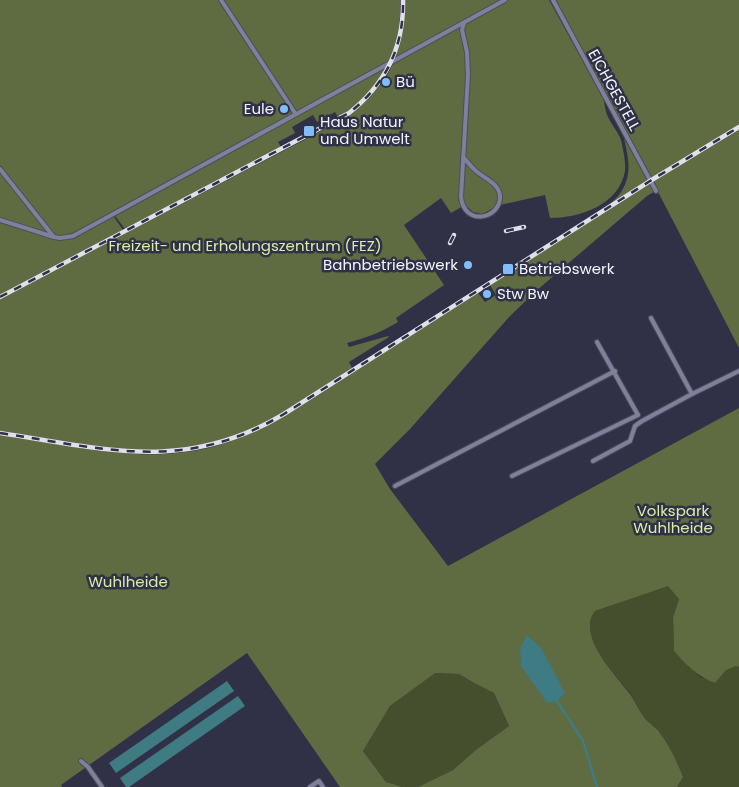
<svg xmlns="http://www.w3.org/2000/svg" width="739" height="787" viewBox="0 0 739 787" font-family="Poppins,sans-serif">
<rect width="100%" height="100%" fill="#303046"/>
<!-- green -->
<g fill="#454f2d">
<path d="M668 585 679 599 673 617 674 651 689 667 702 678 736 666 739 667V787H677L683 777C676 763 670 745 660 733 656 727 648 723 644 717 638 709 635 701 630 693 616 675 576 636 595 611Z"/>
<polygon points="434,673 459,674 474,683 494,693 509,726 477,749 453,770 418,787 403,787 386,782 363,751 390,706"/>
</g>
<!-- forest -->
<g fill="#5f6b41">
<path d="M0 0H400C403 47 380 94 338 117L335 112 317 122 313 115 292 127 295 133 278 142 281 147 125 229 112 212 71 235 60 237 0 220Z"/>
<path d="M404 0H549L603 98C605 104 605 111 608 117 612 125 618 132 621 140 623 150 626 161 625 171 619 205 580 218 550 218L545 195 500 205 482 214 473 212 465 205 451 213 441 198 404 225 444 285 396 318 398 322C382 332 366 338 347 343L349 347 388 336 389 337 349 362 352 368C318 391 283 417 244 433 163 465 83 444 0 431V299L346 118 370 97 382 83 385 85 388 81 385 79C399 54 405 29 404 0Z"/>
<polygon points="555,0 739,0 739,125 652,178"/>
<path d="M739 130V348L657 190 647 196 536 291 510 316 410 429 375 464 390 489 448 566 739 408V667L736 666 726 670 715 683C697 676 686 665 674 651L673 617 679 599 668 586 595 611C576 636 616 675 630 694 635 701 638 709 644 717 648 723 656 727 660 733 670 746 677 762 683 777L677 787H418L453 770 477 749 509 726 494 693 474 683 459 674 435 673 390 706 363 751 386 782 403 787H340L247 653 61 785 62 787H0V435C56 443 121 459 177 453 245 447 298 408 354 372 395 346 437 319 478 293L485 302 496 295 490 285 649 184Z"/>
<path d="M624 138 647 180 610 204C613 201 618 197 621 192 633 174 628 157 624 138Z"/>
<polygon points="112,214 123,230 0,295 0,221 66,239"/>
</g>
<!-- water -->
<g fill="#3e7b82">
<polygon points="527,635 542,649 565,693 557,701 547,703 521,666 520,648"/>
<polygon points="227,681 234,691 116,773 109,763"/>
<polygon points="238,696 245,706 129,787 126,787 120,778"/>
</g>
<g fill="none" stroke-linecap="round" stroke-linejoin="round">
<!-- stream -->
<polyline stroke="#3e7b82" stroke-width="2.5" points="557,701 583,741 597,787"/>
<defs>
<g id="service">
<polyline points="221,0 295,113"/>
<polyline points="553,0 656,191"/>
<path d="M463 157C468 162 471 167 476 171 485 179 499 183 500 196 501 219 464 227 461 197L468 75 467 52 462 30 464 23"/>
<polyline points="0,169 53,236"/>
<polyline points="0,220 54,237 60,238 73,236 505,0"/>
<polyline points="651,318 692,394"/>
<polyline points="597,342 638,415"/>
<polyline points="593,461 630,441 635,426 642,421 692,394 739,371"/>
<polyline points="512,476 638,415"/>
<polyline points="395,486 615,371"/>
<polyline points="81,761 88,767 102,787"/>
<polyline points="310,787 319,781 323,787"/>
</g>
</defs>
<!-- service casing -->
<use href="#service" stroke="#4d4d5e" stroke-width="6"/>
<!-- service -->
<use href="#service" stroke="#7f809b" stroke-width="4"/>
<defs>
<g id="rail">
<polyline points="506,231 524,227"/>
<polyline points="450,243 454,235"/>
<path d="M0 297 349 113C386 84 404 47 403 0"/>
<path d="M0 433C106 449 186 473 284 414L650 181 739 127"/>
</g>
</defs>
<!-- rail casing -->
<use href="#rail" stroke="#dfe0eb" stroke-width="4.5"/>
<!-- rail -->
<use href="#rail" stroke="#303046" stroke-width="2.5" stroke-dasharray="8" stroke-linecap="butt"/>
</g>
<!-- markers -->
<g fill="#80bdfa" stroke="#303046" stroke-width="2">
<circle cx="386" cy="82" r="5"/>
<circle cx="284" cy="109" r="5"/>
<rect x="303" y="125" width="12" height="12" rx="2.5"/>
<circle cx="468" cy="265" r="5"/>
<rect x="502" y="263" width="12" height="12" rx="2.5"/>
<circle cx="487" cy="294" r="5"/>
</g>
<g text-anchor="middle" stroke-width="5" stroke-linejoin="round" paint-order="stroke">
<!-- poi labels -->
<g font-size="15" fill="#f3f4fd" stroke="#303046" text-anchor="start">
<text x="396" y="87">Bü</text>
<text x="274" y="114" text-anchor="end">Eule</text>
<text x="320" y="127">Haus Natur<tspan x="320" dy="17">und Umwelt</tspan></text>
<text x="458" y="270" text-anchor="end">Bahnbetriebswerk</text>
<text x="519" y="274">Betriebswerk</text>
<text x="497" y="299">Stw Bw</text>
</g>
<!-- street labels -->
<g font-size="15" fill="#f3f4fd" stroke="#303046">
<text transform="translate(614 90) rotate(61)" y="5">EICHGESTELL</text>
</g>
<!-- park labels -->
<g font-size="15" fill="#d8eea7" stroke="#303046">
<text x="245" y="251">Freizeit- und Erholungszentrum (FEZ)</text>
<text x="673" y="516">Volkspark<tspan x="673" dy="17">Wuhlheide</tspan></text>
<text x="128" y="587">Wuhlheide</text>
</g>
</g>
</svg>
